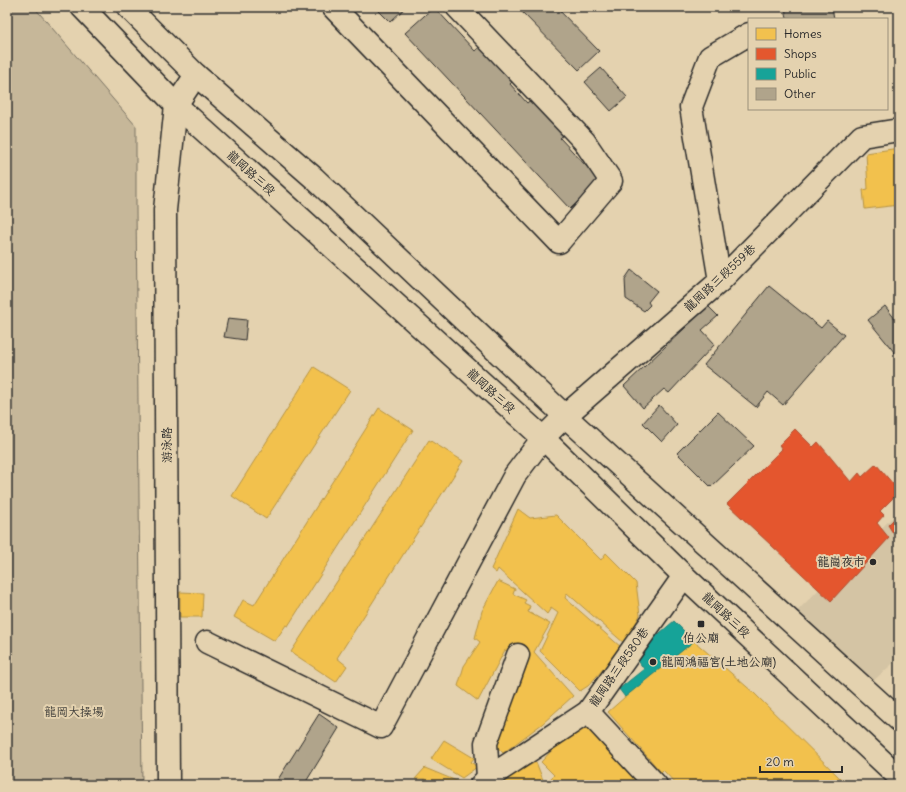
<svg xmlns="http://www.w3.org/2000/svg" width="906" height="792" viewBox="0 0 906 792" font-family="Delius,'LXGW WenKai TC',sans-serif">
<rect width="100%" height="100%" fill="#e4d2af"/>
<filter id="ink" filterUnits="userSpaceOnUse"><feTurbulence type="fractalNoise" baseFrequency=".025" numOctaves="2"/><feDisplacementMap in="SourceGraphic" scale="8" xChannelSelector="R" yChannelSelector="G"/><feConvolveMatrix kernelMatrix="1 2 1 2 8 2 1 2 1" color-interpolation-filters="sRGB"/></filter>
<g filter="url(#ink)">
<!-- built -->
<polygon fill="#d4c4a4" points="899,511 899,658 872,682 796,612"/>
<!-- green -->
<polygon fill="#c6b799" stroke="#787162" points="7,7 34,7 136,126 136,209 142,785 7,785"/>
<!-- homes -->
<g fill="#f2c14e" stroke="#b69444">
<polygon points="899,148 899,205 865,209 863,190 868,189 866,153"/>
<polygon points="314,367 350,390 266,519 232,496"/>
<polygon points="379,408 413,430 288,626 286,625 275,641 234,617 243,600 254,605"/>
<polygon points="429,440 463,461 337,658 347,666 336,682 291,652"/>
<polygon points="518,509 530,518 556,515 601,560 606,553 636,583 640,615 625,644 567,593 565,598 622,648 588,686 580,691 540,651 558,613 551,608 547,614 498,569 496,573 491,569"/>
<polygon points="498,581 515,589 513,594 526,600 524,603 530,606 528,612 550,624 534,652 573,696 542,724 503,753 489,738 524,659 505,650 478,701 458,686 464,666 480,642 475,638 482,611"/>
<polygon points="180,592 203,593 202,617 180,617"/>
<polygon points="694,641 754,693 847,785 677,785 663,770 661,772 608,712 625,697"/>
<polygon points="586,724 644,785 554,785 550,779 554,775 541,762 567,734"/>
<polygon points="444,740 474,758 471,762 477,767 462,778 431,759"/>
<polygon points="536,762 545,785 494,785"/>
<polygon points="425,768 459,782 457,785 424,785 425,779 415,779"/>
</g>
<!-- shops -->
<g fill="#e4572e" stroke="#ac4a2d">
<polygon points="795,429 813,447 818,442 851,482 859,473 862,477 876,464 899,491 899,492 880,511 884,515 877,523 889,538 831,601 727,504 782,449 779,445"/>
<polygon points="899,514 899,527 893,533 888,525"/>
</g>
<!-- public -->
<polygon fill="#17a398" stroke="#1d7f77" points="674,621 694,641 625,697 619,689 644,669 634,655"/>
<!-- building -->
<g fill="#b0a48b" stroke="#2b2b2b">
<polygon points="375,7 406,7 390,22"/>
<polygon points="434,7 475,51 483,44 515,79 510,84 527,103 534,97 567,132 560,138 600,181 570,209 405,33"/>
<polygon points="517,7 556,7 599,51 579,70"/>
<polygon points="785,7 832,7 834,19 787,19"/>
<polygon points="601,68 627,97 611,111 585,82"/>
<polygon points="631,270 657,291 648,302 650,305 644,311 626,299 625,279"/>
<polygon points="769,286 821,328 827,321 844,335 783,405 768,392 756,407 704,365"/>
<polygon points="708,306 718,316 702,330 715,344 669,393 664,389 643,408 624,386"/>
<polygon points="885,306 899,324 899,358 868,320"/>
<polygon points="228,318 247,320 245,340 224,337"/>
<polygon points="659,405 677,425 662,442 643,423"/>
<polygon points="718,412 754,446 711,487 677,453"/>
<polygon points="319,714 339,728 304,785 283,785 277,781"/>
</g>
<g fill="none" stroke-linecap="round" stroke-linejoin="round">
<defs>
<g id="minor">
<polyline points="333,7 559,242 611,181 584,141 457,7"/>
<polyline points="720,281 691,107 710,57 749,34"/>
<polyline points="207,642 381,727 515,475 543,438 565,416 720,281 862,136 899,130"/>
<polyline points="588,712 656,785"/>
<polyline points="488,778 486,743 518,655"/>
<polyline points="168,785 165,210 176,105 196,75"/>
<polyline points="481,785 488,778 588,712 684,576"/>
</g>
<g id="major">
<polyline points="82,7 176,105 543,438 684,576 899,777"/>
<polyline points="128,7 196,75 314,178 565,416 899,720"/>
</g>
</defs>
<!-- minor casing -->
<use href="#minor" stroke="#2b2b2b" stroke-width="25"/>
<!-- major casing -->
<use href="#major" stroke="#2b2b2b" stroke-width="25"/>
<!-- minor -->
<use href="#minor" stroke="#e4d2af" stroke-width="22"/>
<!-- major -->
<use href="#major" stroke="#e4d2af" stroke-width="22"/>
</g>
</g>
<!-- markers -->
<g fill="#2b2b2b" stroke="#e4d2af" stroke-width="1.5">
<circle cx="873" cy="562" r="4"/>
<rect x="697" y="620" width="8" height="8" rx="2"/>
<circle cx="653" cy="662" r="4"/>
</g>
<g text-anchor="middle" stroke-width="4" stroke-linejoin="round" paint-order="stroke">
<!-- street labels -->
<g font-size="12" fill="#2b2b2b" stroke="#e4d2af">
<text transform="translate(251 173) rotate(42)" y="4">龍岡路三段</text>
<text transform="translate(720 278) rotate(-43)" y="4">龍岡路三段559巷</text>
<text transform="translate(491 391) rotate(42)" y="4">龍岡路三段</text>
<text transform="translate(167 445) rotate(-90)" y="4">游泳路</text>
<text transform="translate(726 615) rotate(43)" y="4">龍岡路三段</text>
<text transform="translate(619 667) rotate(-55)" y="4">龍岡路三段580巷</text>
</g>
<!-- poi labels -->
<g font-size="12" fill="#2b2b2b" stroke="#e4d2af" text-anchor="end">
<text x="865" y="566">龍崗夜市</text>
<text x="701" y="642" text-anchor="middle">伯公廟</text>
<text x="661" y="666" text-anchor="start">龍岡鴻福宮(土地公廟)</text>
</g>
<!-- park labels -->
<g font-size="12" fill="#42403c" stroke="#e4d2af">
<text x="74" y="716">龍岡大操場</text>
</g>
</g>
<!-- margin -->
<rect width="906" height="792" fill="none" stroke="#e4d2af" stroke-width="24"/>
<rect x="12" y="12" width="882" height="768" fill="none" stroke="#2b2b2b" stroke-width="1.5" filter="url(#ink)"/>
<!-- legend -->
<rect x="748" y="18" width="140" height="92" fill="#e4d2af" stroke="#9a8f7a"/>
<rect x="756" y="28" width="20" height="12" fill="#f2c14e" stroke="#9a8f7a"/>
<text x="784" y="38" font-size="12" fill="#2b2b2b">Homes</text>
<rect x="756" y="48" width="20" height="12" fill="#e4572e" stroke="#9a8f7a"/>
<text x="784" y="58" font-size="12" fill="#2b2b2b">Shops</text>
<rect x="756" y="68" width="20" height="12" fill="#17a398" stroke="#9a8f7a"/>
<text x="784" y="78" font-size="12" fill="#2b2b2b">Public</text>
<rect x="756" y="88" width="20" height="12" fill="#b0a48b" stroke="#9a8f7a"/>
<text x="784" y="98" font-size="12" fill="#2b2b2b">Other</text>
<!-- scale -->
<path d="M760 766v6h82v-6" fill="none" stroke="#2b2b2b" stroke-width="2"/>
<text x="766" y="766" font-size="12" fill="#2b2b2b" stroke="#e4d2af" stroke-width="3" paint-order="stroke">20 m</text>
</svg>
